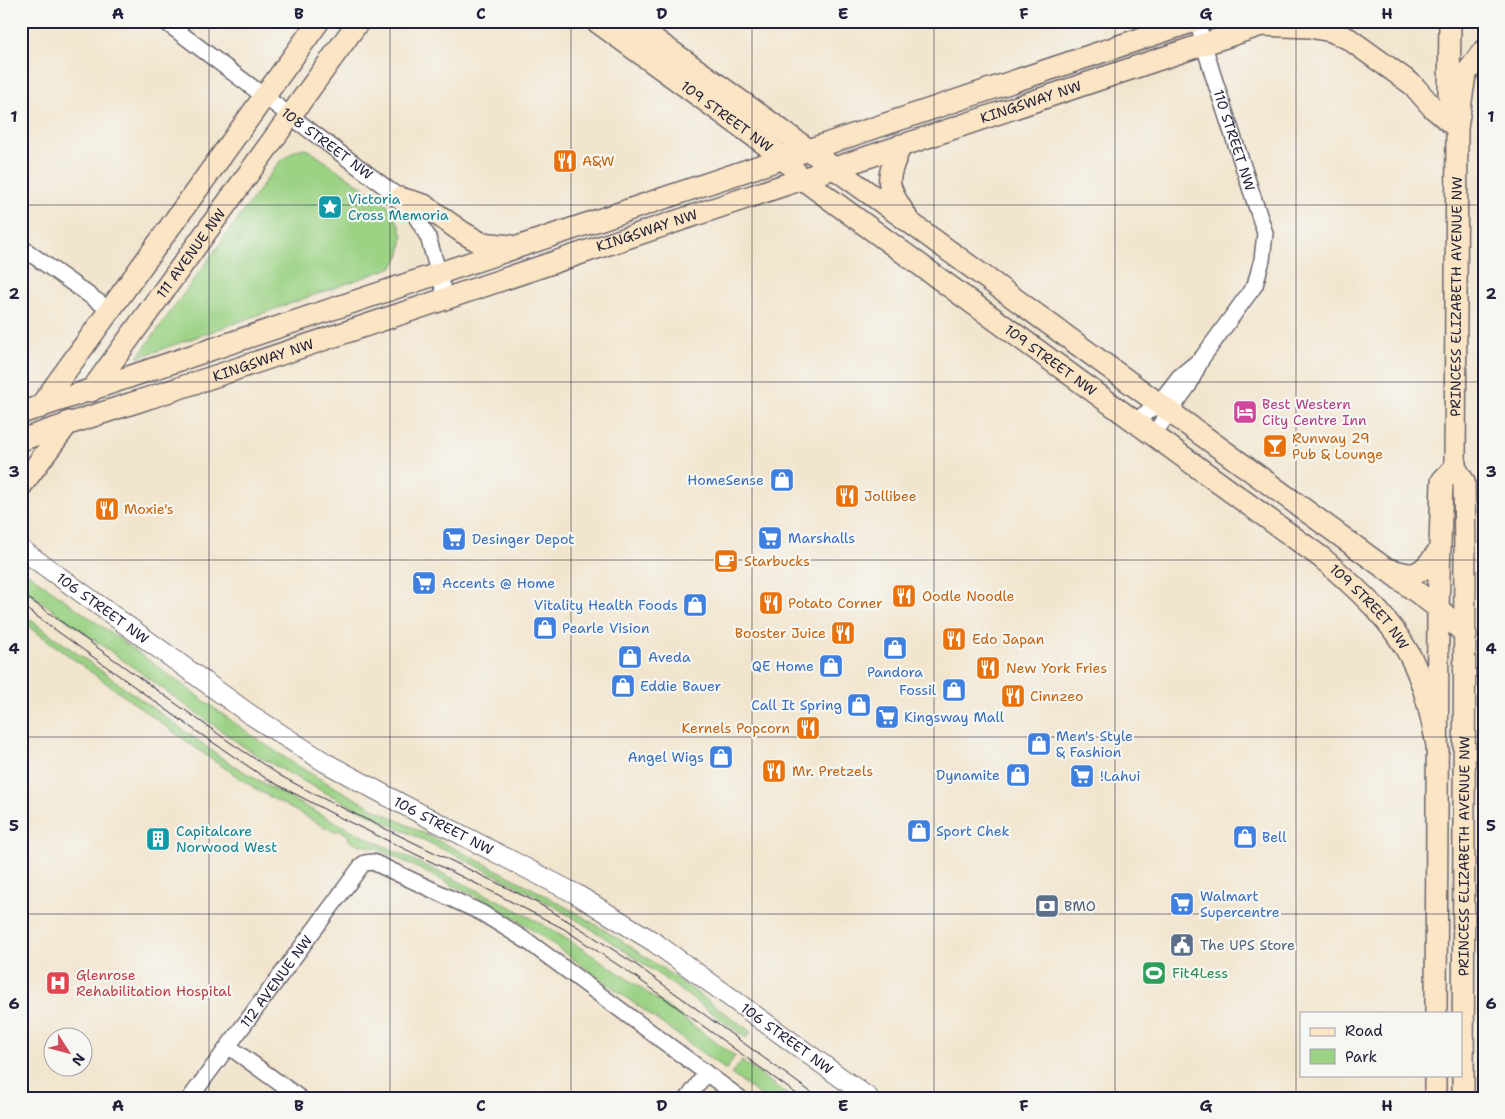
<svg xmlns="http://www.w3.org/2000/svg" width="1505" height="1119" viewBox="0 0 1505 1119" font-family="'Shantell Sans',sans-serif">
<rect width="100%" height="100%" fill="#f6f6f2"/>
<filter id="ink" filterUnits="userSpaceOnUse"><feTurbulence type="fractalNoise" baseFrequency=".02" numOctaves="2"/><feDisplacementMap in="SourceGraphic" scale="10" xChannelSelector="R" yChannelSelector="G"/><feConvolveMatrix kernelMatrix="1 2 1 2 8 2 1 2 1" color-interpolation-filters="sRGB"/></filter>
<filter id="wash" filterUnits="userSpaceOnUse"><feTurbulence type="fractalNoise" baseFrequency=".0096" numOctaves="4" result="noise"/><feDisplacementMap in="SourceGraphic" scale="20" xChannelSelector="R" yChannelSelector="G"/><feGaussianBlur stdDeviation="1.12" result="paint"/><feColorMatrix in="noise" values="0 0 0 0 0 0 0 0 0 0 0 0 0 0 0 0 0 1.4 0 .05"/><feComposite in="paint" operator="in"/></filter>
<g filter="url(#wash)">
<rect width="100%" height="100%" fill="#f2e5ce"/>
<!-- green -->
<g fill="#9bd284" stroke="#5e7a60">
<polygon points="303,148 310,151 386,203 399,225 403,236 400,254 393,267 137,358 280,161 294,151"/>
<path d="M21 568C75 608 130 646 184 686 221 713 258 741 298 766 378 815 466 851 548 897 620 936 685 984 751 1032L746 1038C676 987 607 934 530 893 436 842 335 804 244 747L21 587Z"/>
<path d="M21 613 222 758C287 800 357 833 426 866 456 880 486 894 515 909 593 951 663 1004 735 1056L726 1070 529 927 496 906 376 848 361 845 349 840 348 835 340 830 334 832 259 791 204 754 21 621Z"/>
<polygon points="742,1061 792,1098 764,1098 731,1074"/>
</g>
</g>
<g filter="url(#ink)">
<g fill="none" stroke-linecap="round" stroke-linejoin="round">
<defs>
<g id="minor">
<path id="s1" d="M164 21 400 198 415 215 428 237 446 298"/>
<path id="s2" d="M1197 21 1212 72 1265 233 1262 260 1255 285 1202 358"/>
<polyline points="21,247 110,310"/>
<polyline points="1135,421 1158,404 1179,377 1202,358 1189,385 1153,435"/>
<polyline points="228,1046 300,1098"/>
<path id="s3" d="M190 1098 362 865 365 863 373 862 482 913 530 943 740 1098"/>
<polyline points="688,1098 706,1073"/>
</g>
<g id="tertiary">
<path id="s4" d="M21 549 248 713 326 763 398 802 576 894 654 942 869 1098"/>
</g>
<g id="secondary">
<path id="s5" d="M596 21 784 158 801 178 1322 558C1361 592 1403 629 1420 679 1429 702 1433 726 1438 750"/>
<polyline points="629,21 912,224 1386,569 1438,608 1466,635"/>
<polyline points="1450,21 1449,95 1452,105"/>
<polyline points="1260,25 1310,27 1331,31 1349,39 1413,85 1433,108 1457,128"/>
<path d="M901 145C886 181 884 183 906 216"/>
<polyline points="400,198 424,205 462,232 481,243 511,246"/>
<path id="s6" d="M91 391 359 21"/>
<polyline points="39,408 319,21"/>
<polyline points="21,413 1194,21"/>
<path id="s7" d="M21 440C96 414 173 391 248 365 589 249 931 135 1273 21"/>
<polyline points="21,486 69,422"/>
<path d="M1388 569C1395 571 1402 573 1409 574 1422 575 1433 559 1440 549"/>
<polyline points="1436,1013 1438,608 1442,481 1455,467"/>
<polyline points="1435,1098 1435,1075"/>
<path id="s8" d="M1463 1098 1465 548 1464 482 1455 467 1457 128 1465 75 1484 50"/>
</g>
</defs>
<!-- minor casing -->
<use href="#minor" stroke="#6b666e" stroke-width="18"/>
<!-- tertiary casing -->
<use href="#tertiary" stroke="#6b666e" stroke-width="21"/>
<!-- secondary casing -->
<use href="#secondary" stroke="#6b666e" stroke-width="24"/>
<!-- minor -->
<use href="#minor" stroke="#fff" stroke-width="15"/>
<!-- tertiary -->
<use href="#tertiary" stroke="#fff" stroke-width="19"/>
<!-- secondary -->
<use href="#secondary" stroke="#fce5c4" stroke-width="21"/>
<!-- tram -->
<g stroke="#22223b" stroke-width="1">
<polyline points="21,593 231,743 281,776 316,795 534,901 583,930 635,964 819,1098"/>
<polyline points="21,605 196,731 267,779 337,816 479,885 564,929 633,975 802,1098"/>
</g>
</g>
</g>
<!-- grid -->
<path fill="none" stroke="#22223b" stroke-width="1" stroke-opacity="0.55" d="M209 21V1098M390 21V1098M571 21V1098M752 21V1098M934 21V1098M1115 21V1098M1296 21V1098M21 205H1484M21 382H1484M21 560H1484M21 737H1484M21 914H1484"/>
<!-- icons -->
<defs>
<symbol id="restaurant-square" viewBox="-11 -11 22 22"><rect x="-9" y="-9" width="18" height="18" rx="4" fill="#e8710a" stroke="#f6f6f2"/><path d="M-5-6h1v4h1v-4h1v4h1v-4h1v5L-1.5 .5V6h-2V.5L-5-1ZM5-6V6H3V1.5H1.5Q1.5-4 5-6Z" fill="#fff"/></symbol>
<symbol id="sight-square" viewBox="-11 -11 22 22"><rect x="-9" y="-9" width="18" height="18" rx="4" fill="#0f9aa8" stroke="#f6f6f2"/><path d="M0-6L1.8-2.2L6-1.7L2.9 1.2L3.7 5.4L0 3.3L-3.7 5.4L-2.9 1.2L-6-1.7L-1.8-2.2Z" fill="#fff"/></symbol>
<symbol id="hotel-square" viewBox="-11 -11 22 22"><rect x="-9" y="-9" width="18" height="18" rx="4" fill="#d1479c" stroke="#f6f6f2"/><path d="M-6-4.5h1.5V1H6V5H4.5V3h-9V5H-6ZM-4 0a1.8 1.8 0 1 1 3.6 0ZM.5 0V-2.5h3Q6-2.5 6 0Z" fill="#fff"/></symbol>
<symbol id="bar-square" viewBox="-11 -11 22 22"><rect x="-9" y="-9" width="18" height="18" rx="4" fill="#e8710a" stroke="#f6f6f2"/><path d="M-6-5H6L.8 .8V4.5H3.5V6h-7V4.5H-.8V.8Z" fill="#fff"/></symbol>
<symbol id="shop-square" viewBox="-11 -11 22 22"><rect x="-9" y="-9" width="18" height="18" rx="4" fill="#3f7fe0" stroke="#f6f6f2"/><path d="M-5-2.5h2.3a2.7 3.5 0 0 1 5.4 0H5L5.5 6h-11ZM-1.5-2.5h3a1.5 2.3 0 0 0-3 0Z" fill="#fff"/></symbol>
<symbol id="supermarket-square" viewBox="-11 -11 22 22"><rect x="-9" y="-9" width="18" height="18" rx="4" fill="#3f7fe0" stroke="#f6f6f2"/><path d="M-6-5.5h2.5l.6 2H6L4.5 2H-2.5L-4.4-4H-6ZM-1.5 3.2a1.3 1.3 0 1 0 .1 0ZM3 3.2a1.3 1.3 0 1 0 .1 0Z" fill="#fff"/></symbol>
<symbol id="cafe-square" viewBox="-11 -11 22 22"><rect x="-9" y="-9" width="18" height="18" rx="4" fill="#e8710a" stroke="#f6f6f2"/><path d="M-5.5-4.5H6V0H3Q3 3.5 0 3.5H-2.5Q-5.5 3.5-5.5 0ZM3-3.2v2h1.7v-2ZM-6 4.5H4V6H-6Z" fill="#fff"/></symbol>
<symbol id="building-square" viewBox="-11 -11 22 22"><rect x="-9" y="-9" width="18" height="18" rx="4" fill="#0f9aa8" stroke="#f6f6f2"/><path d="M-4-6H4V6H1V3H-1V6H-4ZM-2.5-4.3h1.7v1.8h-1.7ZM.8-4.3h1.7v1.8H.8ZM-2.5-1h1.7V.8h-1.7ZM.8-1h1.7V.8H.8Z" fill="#fff"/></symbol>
<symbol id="bank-square" viewBox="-11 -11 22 22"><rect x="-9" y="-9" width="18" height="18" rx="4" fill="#5c6f8a" stroke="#f6f6f2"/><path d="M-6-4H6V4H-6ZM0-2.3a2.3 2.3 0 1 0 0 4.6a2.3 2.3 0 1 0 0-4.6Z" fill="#fff"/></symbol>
<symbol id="civic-square" viewBox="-11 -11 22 22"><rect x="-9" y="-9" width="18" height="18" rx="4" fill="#5c6f8a" stroke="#f6f6f2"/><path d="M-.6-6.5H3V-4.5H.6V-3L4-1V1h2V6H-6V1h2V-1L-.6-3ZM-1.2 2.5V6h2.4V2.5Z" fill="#fff"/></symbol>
<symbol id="stadium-square" viewBox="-11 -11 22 22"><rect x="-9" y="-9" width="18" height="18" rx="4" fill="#2e9e5b" stroke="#f6f6f2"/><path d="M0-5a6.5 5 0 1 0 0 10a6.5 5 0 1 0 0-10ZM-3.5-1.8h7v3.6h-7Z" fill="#fff"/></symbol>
<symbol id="hospital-square" viewBox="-11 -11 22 22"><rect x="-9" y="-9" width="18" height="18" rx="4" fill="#e0444e" stroke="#f6f6f2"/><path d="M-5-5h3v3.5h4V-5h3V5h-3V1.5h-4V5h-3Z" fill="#fff"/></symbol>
</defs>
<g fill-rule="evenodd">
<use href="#restaurant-square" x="551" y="147" width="28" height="28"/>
<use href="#sight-square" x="316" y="193" width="28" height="28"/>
<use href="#hotel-square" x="1231" y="398" width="28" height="28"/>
<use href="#bar-square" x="1261" y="432" width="28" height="28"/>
<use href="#shop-square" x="768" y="466" width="28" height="28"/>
<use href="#restaurant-square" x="833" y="482" width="28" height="28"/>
<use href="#restaurant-square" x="93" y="495" width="28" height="28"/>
<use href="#supermarket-square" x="756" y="524" width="28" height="28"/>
<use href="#supermarket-square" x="440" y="525" width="28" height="28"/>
<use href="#cafe-square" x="712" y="547" width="28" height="28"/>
<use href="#supermarket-square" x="410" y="569" width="28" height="28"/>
<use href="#restaurant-square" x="890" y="582" width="28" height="28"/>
<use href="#restaurant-square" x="757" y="589" width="28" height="28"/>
<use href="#shop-square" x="681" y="591" width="28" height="28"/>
<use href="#shop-square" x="531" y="614" width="28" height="28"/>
<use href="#restaurant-square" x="829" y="619" width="28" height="28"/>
<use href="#restaurant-square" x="940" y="625" width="28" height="28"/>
<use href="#shop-square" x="881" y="634" width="28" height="28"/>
<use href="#shop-square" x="616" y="643" width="28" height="28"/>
<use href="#shop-square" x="817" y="652" width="28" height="28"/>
<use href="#restaurant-square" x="974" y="654" width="28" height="28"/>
<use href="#shop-square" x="609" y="672" width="28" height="28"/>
<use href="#shop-square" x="940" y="676" width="28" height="28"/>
<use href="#restaurant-square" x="999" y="682" width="28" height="28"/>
<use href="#shop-square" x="845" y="691" width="28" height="28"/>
<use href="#supermarket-square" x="873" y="703" width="28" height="28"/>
<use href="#restaurant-square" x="794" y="714" width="28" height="28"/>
<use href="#shop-square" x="1025" y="730" width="28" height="28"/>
<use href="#shop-square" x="707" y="743" width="28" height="28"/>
<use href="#restaurant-square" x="760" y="757" width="28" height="28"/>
<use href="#shop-square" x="1004" y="761" width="28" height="28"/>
<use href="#supermarket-square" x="1068" y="762" width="28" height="28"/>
<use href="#shop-square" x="905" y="817" width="28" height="28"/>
<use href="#shop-square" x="1231" y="823" width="28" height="28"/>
<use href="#building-square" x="144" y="825" width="28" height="28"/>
<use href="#supermarket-square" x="1168" y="890" width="28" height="28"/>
<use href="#bank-square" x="1033" y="892" width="28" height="28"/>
<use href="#civic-square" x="1168" y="931" width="28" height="28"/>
<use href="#stadium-square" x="1140" y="959" width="28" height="28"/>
<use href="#hospital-square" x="44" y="969" width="28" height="28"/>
</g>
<g text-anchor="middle" stroke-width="4.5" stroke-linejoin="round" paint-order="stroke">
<!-- street labels -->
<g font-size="14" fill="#22223b" stroke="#f6f6f2">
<text dy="5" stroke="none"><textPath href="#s7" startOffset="1065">KINGSWAY NW</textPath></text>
<text dy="5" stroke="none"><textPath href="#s5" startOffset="162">109 STREET NW</textPath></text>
<text dy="5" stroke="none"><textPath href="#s2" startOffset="125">110 STREET NW</textPath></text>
<text dy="5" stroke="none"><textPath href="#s1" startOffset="204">108 STREET NW</textPath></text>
<text dy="5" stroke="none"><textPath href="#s7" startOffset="660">KINGSWAY NW</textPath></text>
<text dy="5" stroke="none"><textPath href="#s6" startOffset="170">111 AVENUE NW</textPath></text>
<text dy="5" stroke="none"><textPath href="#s8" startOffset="804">PRINCESS ELIZABETH AVENUE NW</textPath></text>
<text dy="5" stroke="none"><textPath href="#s5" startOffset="568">109 STREET NW</textPath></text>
<text dy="5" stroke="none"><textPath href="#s7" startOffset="255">KINGSWAY NW</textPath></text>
<text dy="5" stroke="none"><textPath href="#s4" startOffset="101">106 STREET NW</textPath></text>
<text dy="5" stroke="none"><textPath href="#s5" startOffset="972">109 STREET NW</textPath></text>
<text dy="5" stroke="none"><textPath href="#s4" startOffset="506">106 STREET NW</textPath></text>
<text dy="5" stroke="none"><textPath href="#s8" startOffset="242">PRINCESS ELIZABETH AVENUE NW</textPath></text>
<text dy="5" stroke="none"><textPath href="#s3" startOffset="145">112 AVENUE NW</textPath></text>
<text dy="5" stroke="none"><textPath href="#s4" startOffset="911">106 STREET NW</textPath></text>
</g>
<!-- food labels -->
<g font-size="14" fill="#c56008" stroke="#f6f6f2" text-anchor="start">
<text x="582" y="166">A&amp;W</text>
<text x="1292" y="443">Runway 29<tspan x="1292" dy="16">Pub &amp; Lounge</tspan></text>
<text x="864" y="501">Jollibee</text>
<text x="124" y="514">Moxie's</text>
<text x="744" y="566">Starbucks</text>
<text x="922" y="601">Oodle Noodle</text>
<text x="788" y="608">Potato Corner</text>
<text x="826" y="638" text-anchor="end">Booster Juice</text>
<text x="972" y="644">Edo Japan</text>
<text x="1006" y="673">New York Fries</text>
<text x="1030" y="701">Cinnzeo</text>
<text x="790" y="733" text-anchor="end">Kernels Popcorn</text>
<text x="792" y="776">Mr. Pretzels</text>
</g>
<!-- culture labels -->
<g font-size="14" fill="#0d838f" stroke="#f6f6f2" text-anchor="start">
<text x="348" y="204">Victoria<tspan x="348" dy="16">Cross Memoria</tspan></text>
<text x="176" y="836">Capitalcare<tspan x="176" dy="16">Norwood West</tspan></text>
</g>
<!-- hotel labels -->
<g font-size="14" fill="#b23c85" stroke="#f6f6f2" text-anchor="start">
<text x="1262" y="409">Best Western<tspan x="1262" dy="16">City Centre Inn</tspan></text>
</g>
<!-- shop labels -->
<g font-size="14" fill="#366cbe" stroke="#f6f6f2" text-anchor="start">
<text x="764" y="485" text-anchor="end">HomeSense</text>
<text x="788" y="543">Marshalls</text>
<text x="472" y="544">Desinger Depot</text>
<text x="442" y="588">Accents @ Home</text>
<text x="678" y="610" text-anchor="end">Vitality Health Foods</text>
<text x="562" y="633">Pearle Vision</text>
<text x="648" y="662">Aveda</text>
<text x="814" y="671" text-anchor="end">QE Home</text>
<text x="895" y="677" text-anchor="middle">Pandora</text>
<text x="640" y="691">Eddie Bauer</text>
<text x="936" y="695" text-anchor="end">Fossil</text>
<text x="842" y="710" text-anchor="end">Call It Spring</text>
<text x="904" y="722">Kingsway Mall</text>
<text x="1056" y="741">Men's Style<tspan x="1056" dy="16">&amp; Fashion</tspan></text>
<text x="704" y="762" text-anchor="end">Angel Wigs</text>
<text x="1000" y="780" text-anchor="end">Dynamite</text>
<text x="1100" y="781">!Lahui</text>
<text x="936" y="836">Sport Chek</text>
<text x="1262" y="842">Bell</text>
<text x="1200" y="901">Walmart<tspan x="1200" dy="16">Supercentre</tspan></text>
</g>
<!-- service labels -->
<g font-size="14" fill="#4e5e75" stroke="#f6f6f2" text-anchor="start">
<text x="1064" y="911">BMO</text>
<text x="1200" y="950">The UPS Store</text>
</g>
<!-- leisure labels -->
<g font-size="14" fill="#27864d" stroke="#f6f6f2" text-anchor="start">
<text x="1172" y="978">Fit4Less</text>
</g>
<!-- health labels -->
<g font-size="14" fill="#be3a42" stroke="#f6f6f2" text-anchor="start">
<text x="76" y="980">Glenrose<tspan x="76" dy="16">Rehabilitation Hospital</tspan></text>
</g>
</g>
<!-- margin -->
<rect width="1505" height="1119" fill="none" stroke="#f6f6f2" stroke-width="55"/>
<!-- legend -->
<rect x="1300" y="1012" width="162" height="65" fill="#f6f6f2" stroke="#a1a1a9"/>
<rect x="1310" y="1028" width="25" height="8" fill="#fce5c4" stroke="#a1a1a9"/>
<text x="1345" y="1036" font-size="15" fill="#22223b">Road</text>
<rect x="1310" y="1049" width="25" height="15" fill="#9bd284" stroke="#a1a1a9"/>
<text x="1345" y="1062" font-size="15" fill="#22223b">Park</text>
<!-- north arrow -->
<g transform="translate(68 1052) rotate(126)"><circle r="24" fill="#f6f6f2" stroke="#a1a1a9"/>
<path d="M0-4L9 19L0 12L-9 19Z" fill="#d1495b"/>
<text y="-8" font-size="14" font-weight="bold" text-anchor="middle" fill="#22223b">N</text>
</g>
<rect x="28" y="28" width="1450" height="1064" fill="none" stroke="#22223b" stroke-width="2"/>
<g font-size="16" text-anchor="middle" font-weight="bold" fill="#22223b">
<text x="118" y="19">A</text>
<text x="299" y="19">B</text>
<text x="481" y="19">C</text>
<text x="662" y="19">D</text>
<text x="843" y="19">E</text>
<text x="1024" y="19">F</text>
<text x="1206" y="19">G</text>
<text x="1387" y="19">H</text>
<text x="14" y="122">1</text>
<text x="1491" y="122">1</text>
<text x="14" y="299">2</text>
<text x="1491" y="299">2</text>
<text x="14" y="477">3</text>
<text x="1491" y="477">3</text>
<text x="14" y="654">4</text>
<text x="1491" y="654">4</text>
<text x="14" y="831">5</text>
<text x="1491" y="831">5</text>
<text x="14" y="1009">6</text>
<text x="1491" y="1009">6</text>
<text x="118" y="1111">A</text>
<text x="299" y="1111">B</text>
<text x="481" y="1111">C</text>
<text x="662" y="1111">D</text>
<text x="843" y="1111">E</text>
<text x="1024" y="1111">F</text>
<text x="1206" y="1111">G</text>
<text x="1387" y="1111">H</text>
</g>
</svg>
